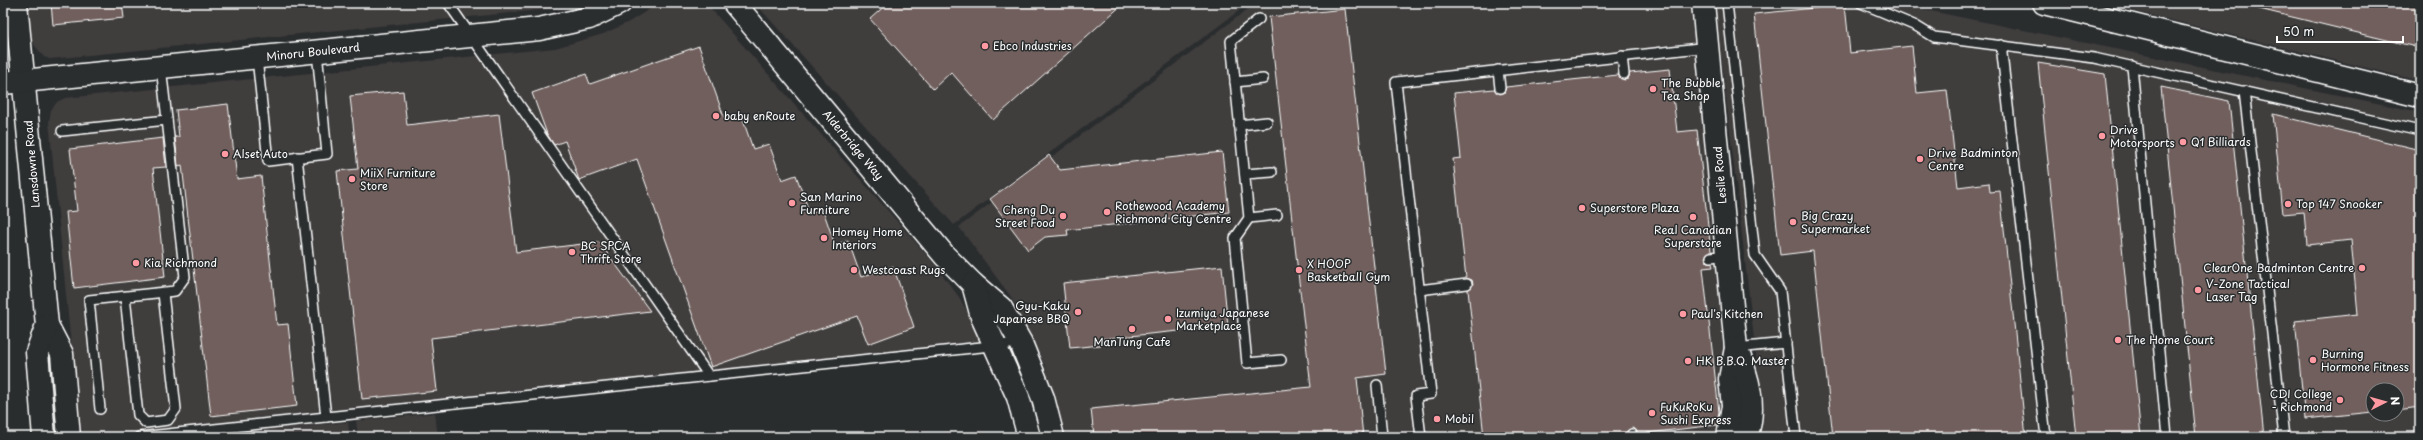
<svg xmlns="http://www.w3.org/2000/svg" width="2423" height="440" viewBox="0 0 2423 440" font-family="'Playpen Sans',sans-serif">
<rect width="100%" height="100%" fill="#2a2d2e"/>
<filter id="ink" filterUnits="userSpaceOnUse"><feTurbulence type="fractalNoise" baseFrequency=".025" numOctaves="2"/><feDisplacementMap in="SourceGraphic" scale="8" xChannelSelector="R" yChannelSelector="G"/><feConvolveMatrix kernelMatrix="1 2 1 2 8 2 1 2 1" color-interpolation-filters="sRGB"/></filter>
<g filter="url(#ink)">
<!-- built -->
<g fill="#3f3c3c" fill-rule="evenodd">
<polygon points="27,3 569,3 540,10 50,59 44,57 32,42"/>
<polygon points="659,3 706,3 932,261 959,297 987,346 139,437 80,437 49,122 51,110 57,102 65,98 555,48 603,34 629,22"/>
<polygon points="755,3 1249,3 954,225"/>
<polygon points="1256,3 1706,3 1726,414 1720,437 1064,437 1045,366 1011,297 959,227"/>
<path d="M1715 3H1892L2420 112V437H1756L1761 399ZM2373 390H2397V414H2373Z"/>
<polygon points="2102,3 2420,3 2420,81 2158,17"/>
<polygon points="3,7 8,52 6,59 3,61"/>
<polygon points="435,413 438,437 358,437 356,421"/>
<polygon points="348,422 350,437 171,437"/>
</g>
<!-- building -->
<g fill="#705e5b" stroke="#fff">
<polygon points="51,3 122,3 124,18 53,25"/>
<polygon points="888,3 1124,3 993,120 951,72 933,89 870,19"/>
<polygon points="2256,3 2420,3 2420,48 2255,8"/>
<polygon points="1845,5 1850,53 1912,46 1917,93 1947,90 1958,187 1989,183 1990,192 2000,191 2026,437 1833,437 1813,251 1780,255 1754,14"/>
<polygon points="1345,9 1386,374 1357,378 1363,437 1094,437 1091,409 1311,387 1269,17"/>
<polygon points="699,46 725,120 741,114 753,149 769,144 782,180 796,175 810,214 823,210 835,245 848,240 861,277 893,266 914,327 868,344 857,316 711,367 637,159 579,180 565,141 554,145 547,134 532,93 586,74 590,84"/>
<polygon points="2038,63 2105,74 2141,437 2076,437"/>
<polygon points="1670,69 1677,132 1697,130 1711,251 1705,257 1706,261 1712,263 1713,267 1703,268 1719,412 1717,425 1638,434 1635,429 1632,428 1627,431 1626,435 1608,437 1484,437 1468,290 1473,284 1472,280 1466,278 1453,159 1461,158 1454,93 1494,89 1500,94 1504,93 1506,87 1618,75 1624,80 1628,79 1630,73"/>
<polygon points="2161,87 2229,101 2264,437 2196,437"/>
<polygon points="403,91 407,125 499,114 516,252 599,242 650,311 431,338 437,391 362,399 337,171 358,169 350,96"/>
<polygon points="228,104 237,179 261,176 277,325 288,324 297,406 211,416 182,165 178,166 175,137 179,137 176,110"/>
<polygon points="2273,114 2420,150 2420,407 2397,410 2397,390 2373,390 2373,412 2305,419 2295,321 2358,314 2351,240 2307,245 2304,212 2283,214"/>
<polygon points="163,138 166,167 153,168 165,277 74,288 66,212 77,211 70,149"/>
<polygon points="1222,152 1229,212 1067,230 1068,235 1045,237 1028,250 990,199 1049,155 1060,170"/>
<polygon points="1222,266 1228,326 1100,339 1101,345 1070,348 1063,283"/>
</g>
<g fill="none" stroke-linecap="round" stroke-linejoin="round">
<defs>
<g id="lane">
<polyline points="448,3 709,376"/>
<polyline points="1727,3 1755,255 1780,291 1796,437"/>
<polyline points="1861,3 1916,26 1934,37 2094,58 2420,131"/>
<polyline points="1259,19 1231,41 1249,218 1235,238 1247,363 1281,360"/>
<polyline points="2001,45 2046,437"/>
<polyline points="1622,56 1624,74"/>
<polyline points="257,58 268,161 327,154 317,52"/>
<polyline points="2132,66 2167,437"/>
<polyline points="1498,70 1500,88"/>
<polyline points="1235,82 1263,79"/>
<polyline points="2244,91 2284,437"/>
<polyline points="1239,125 1267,122"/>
<polyline points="62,131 167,120"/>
<polyline points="297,157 326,417"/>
<polyline points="1245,174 1272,172"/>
<polyline points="1249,218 1277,215"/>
<polyline points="1711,257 1727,255"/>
<polyline points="1419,290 1467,284"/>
<polyline points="125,297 138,415 146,423 168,420 176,409 163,293"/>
<polyline points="1736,348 1786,343"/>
<polyline points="1377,385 1382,437"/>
<polyline points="100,409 89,300 175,291 185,277 161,67"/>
<polyline points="1632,434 1632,437"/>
<polyline points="139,437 1019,343"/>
<polyline points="1421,437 1416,396 1431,394 1396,82 1708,47"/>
</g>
<g id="secondary">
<polyline points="16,3 47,325 62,354 69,437"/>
<polyline points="734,3 945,256 973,284 1001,308 1021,343 1043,398 1053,437"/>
<polyline points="1703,3 1736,348 1730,379 1733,406 1728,437"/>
<polyline points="2044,3 2420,96"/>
<polyline points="3,83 539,29 589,18 620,3"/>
<polyline points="973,284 982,317 1018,397 1029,437"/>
<path d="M1736 348C1748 376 1757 407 1746 437"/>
<polyline points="44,437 37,352 47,325"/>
</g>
</defs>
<!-- lane casing -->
<use href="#lane" stroke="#fff" stroke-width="12"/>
<!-- secondary casing -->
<use href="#secondary" stroke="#fff" stroke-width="25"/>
<!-- lane -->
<use href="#lane" stroke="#2a2d2e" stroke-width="9"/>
<!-- secondary -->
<use href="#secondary" stroke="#2a2d2e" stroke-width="22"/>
</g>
</g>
<!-- markers -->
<g fill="#ff9aa2" stroke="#2a2d2e" stroke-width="1.5">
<circle cx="985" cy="46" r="4"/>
<circle cx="1653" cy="89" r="4"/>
<circle cx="716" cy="116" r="4"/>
<circle cx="2102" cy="136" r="4"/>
<circle cx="2183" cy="142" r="4"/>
<circle cx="225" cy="154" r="4"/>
<circle cx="1920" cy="159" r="4"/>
<circle cx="352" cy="179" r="4"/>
<circle cx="792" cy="203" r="4"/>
<circle cx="2288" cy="204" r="4"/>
<circle cx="1582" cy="208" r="4"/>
<circle cx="1107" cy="212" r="4"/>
<circle cx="1063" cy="216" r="4"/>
<circle cx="1693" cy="217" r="4"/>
<circle cx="1793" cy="222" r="4"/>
<circle cx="824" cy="238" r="4"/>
<circle cx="572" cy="252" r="4"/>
<circle cx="136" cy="263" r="4"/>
<circle cx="2362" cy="268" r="4"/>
<circle cx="854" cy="270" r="4"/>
<circle cx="1299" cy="270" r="4"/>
<circle cx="2198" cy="290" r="4"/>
<circle cx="1078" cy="312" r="4"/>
<circle cx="1683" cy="314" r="4"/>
<circle cx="1168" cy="319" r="4"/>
<circle cx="1132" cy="329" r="4"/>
<circle cx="2118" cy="340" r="4"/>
<circle cx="2313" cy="360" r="4"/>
<circle cx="1688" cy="361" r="4"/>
<circle cx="2340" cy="400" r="4"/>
<circle cx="1652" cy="413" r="4"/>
<circle cx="1437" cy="419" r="4"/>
</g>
<g text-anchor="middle" stroke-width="3" stroke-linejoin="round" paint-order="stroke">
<!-- poi labels -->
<g font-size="11" fill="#fff" stroke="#2a2d2e" text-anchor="start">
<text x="993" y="50">Ebco Industries</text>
<text x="1661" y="87">The Bubble<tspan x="1661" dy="13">Tea Shop</tspan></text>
<text x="724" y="120">baby enRoute</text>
<text x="2110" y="134">Drive<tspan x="2110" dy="13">Motorsports</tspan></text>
<text x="2191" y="146">Q1 Billiards</text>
<text x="1928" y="157">Drive Badminton<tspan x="1928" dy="13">Centre</tspan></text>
<text x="233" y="158">Alset Auto</text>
<text x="360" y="177">MiiX Furniture<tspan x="360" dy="13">Store</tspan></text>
<text x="800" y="201">San Marino<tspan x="800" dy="13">Furniture</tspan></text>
<text x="2296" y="208">Top 147 Snooker</text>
<text x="1115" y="210">Rothewood Academy<tspan x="1115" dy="13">Richmond City Centre</tspan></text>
<text x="1590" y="212">Superstore Plaza</text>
<text x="1055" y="214" text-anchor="end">Cheng Du<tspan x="1055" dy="13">Street Food</tspan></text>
<text x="1801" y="220">Big Crazy<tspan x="1801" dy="13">Supermarket</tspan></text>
<text x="1693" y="234" text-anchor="middle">Real Canadian<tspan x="1693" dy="13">Superstore</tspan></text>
<text x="832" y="236">Homey Home<tspan x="832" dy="13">Interiors</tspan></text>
<text x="580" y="250">BC SPCA<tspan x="580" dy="13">Thrift Store</tspan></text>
<text x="144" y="267">Kia Richmond</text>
<text x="1307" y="268">X HOOP<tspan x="1307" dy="13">Basketball Gym</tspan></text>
<text x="2354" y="272" text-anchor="end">ClearOne Badminton Centre</text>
<text x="862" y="274">Westcoast Rugs</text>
<text x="2206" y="288">V-Zone Tactical<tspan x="2206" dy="13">Laser Tag</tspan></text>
<text x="1070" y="310" text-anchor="end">Gyu-Kaku<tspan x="1070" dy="13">Japanese BBQ</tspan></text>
<text x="1176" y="317">Izumiya Japanese<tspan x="1176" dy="13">Marketplace</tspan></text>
<text x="1691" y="318">Paul's Kitchen</text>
<text x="2126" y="344">The Home Court</text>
<text x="1132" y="346" text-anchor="middle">ManTung Cafe</text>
<text x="2321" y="358">Burning<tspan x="2321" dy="13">Hormone Fitness</tspan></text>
<text x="1696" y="365">HK B.B.Q. Master</text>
<text x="2332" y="398" text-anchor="end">CDI College<tspan x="2332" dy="13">- Richmond</tspan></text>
<text x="1660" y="411">FuKuRoKu<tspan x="1660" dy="13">Sushi Express</tspan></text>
<text x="1445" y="423">Mobil</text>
</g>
<!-- street labels -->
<g font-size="11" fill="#fff" stroke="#2a2d2e">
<text transform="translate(313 52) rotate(-6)" y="4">Minoru Boulevard</text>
<text transform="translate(853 145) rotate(50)" y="4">Alderbridge Way</text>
<text transform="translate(32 164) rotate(-95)" y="4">Lansdowne Road</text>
<text transform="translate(1720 175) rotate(-95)" y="4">Leslie Road</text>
</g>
</g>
<!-- margin -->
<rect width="2423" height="440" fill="none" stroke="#2a2d2e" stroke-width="16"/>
<rect x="8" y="8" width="2407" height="424" fill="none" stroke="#fff" stroke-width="1.5" filter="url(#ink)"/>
<!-- north arrow -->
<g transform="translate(2385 402) rotate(84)"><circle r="19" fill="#2a2d2e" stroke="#7f8182"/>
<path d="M0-3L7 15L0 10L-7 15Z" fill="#ff9aa2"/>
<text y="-6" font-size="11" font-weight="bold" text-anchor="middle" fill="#ffffff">N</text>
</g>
<!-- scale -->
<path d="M2277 36v6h126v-6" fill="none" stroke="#ffffff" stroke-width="2"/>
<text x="2283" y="36" font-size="12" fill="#ffffff" stroke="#2a2d2e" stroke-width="3" paint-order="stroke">50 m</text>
</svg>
